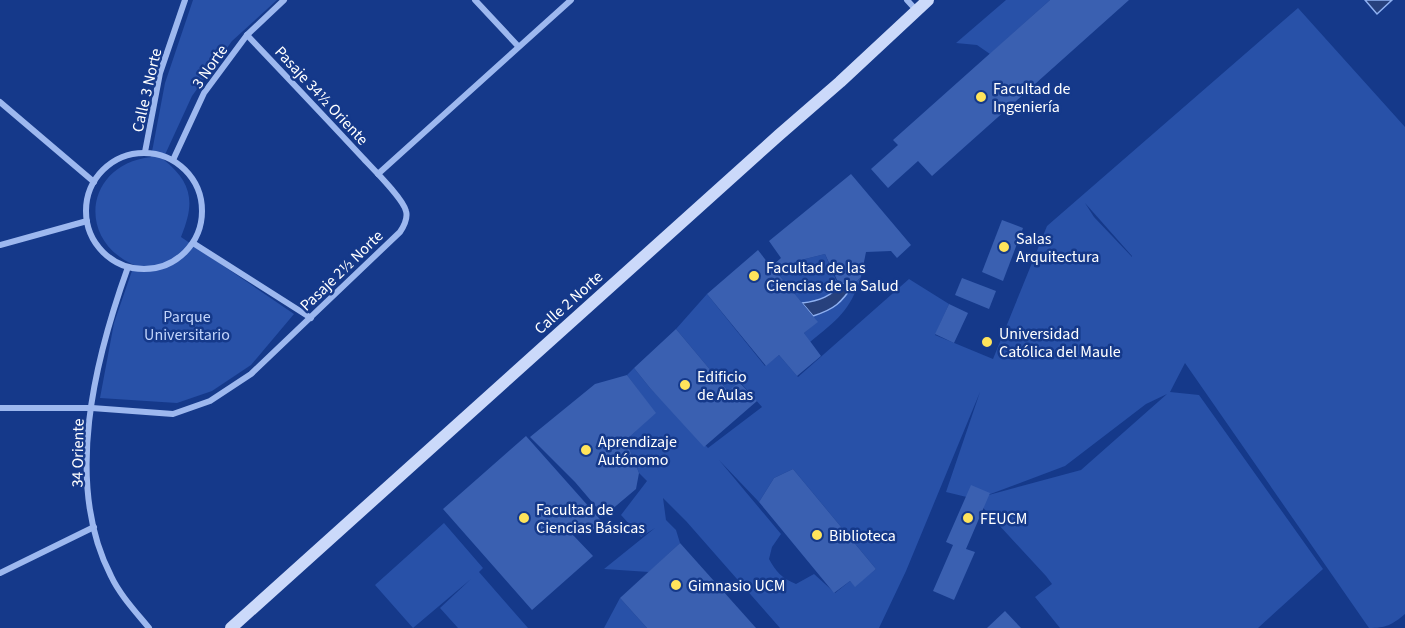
<svg xmlns="http://www.w3.org/2000/svg" width="1405" height="628" viewBox="0 0 1405 628" font-family="'Source Sans 3',sans-serif">
<rect width="100%" height="100%" fill="#15398a"/>
<!-- green -->
<g fill="#2851a8" fill-rule="evenodd">
<path d="M193 0H277L232 41 192 96 163 159C193 183 195 203 181 237L294 314 251 365 212 391 177 403 100 398 114 323 134 265C75 239 86 164 151 157L165 83Z"/>
<polygon points="1006,0 1050,0 990,54 977,45 956,43"/>
<path d="M1298 8 1405 127V614C1392 625 1386 628 1369 628L1185 363 1170 392 1199 395 1323 569 1258 628H1060L1035 597 1052 584 1046 576 975 499 946 492 980 392 906 571 879 628H780L686 521 663 498 666 520 676 530 680 543 649 572 604 569 655 528 641 537 621 515 647 481 639 473 626 440 655 413 627 375 634 368 650 388 708 448 762 407 740 382 728 391 676 329 707 294 765 366 779 355 798 377 909 279 949 304 935 335 993 359 1047 226ZM1085 203 1132 256V257L1094 217ZM1167 394 1081 470 985 496 1065 466 1146 404ZM719 460 759 502 774 478 793 469 876 569 855 586 850 581 835 593 814 574 796 584C782 578 776 572 769 559L772 547 781 534Z"/>
<path d="M825 254 836 280 843 283C831 296 820 301 802 303L779 275 797 261Z"/>
<path d="M861 277C850 311 837 320 810 342L804 333 817 322 813 316C844 306 842 297 861 277Z"/>
<polygon points="444,523 483,568 479,572 528,628 458,628 440,608 471,579 413,628 375,585"/>
<polygon points="620,598 647,628 604,628"/>
</g>
<!-- water -->
<g fill="#27417d" stroke="#8fb1f2" stroke-width="1.5">
<polygon points="1365,0 1392,0 1377,14"/>
<path d="M843 283 854 284C841 303 835 309 813 316L802 303C820 301 831 296 843 283Z"/>
</g>
<!-- building -->
<g fill="#3a60b1">
<polygon points="1050,0 1129,0 932,176 918,161 888,188 871,169 898,145 893,140"/>
<polygon points="851,174 911,245 897,258 891,251 866,252 861,277 854,284 846,285 837,280 825,254 797,261 779,275 818,322 804,333 821,356 797,376 779,355 766,366 707,294 758,250 771,267 781,258 769,241"/>
<polygon points="1002,220 1023,228 1003,281 982,272"/>
<polygon points="962,278 996,291 989,309 955,295"/>
<polygon points="949,304 968,313 954,343 935,334"/>
<polygon points="676,329 728,391 739,382 757,401 704,447 650,388 634,368"/>
<polygon points="627,375 656,413 626,440 639,473 636,489 604,516 575,482 530,437 595,384"/>
<polygon points="526,436 606,526 573,535 593,556 532,610 443,509"/>
<polygon points="793,469 876,569 855,587 850,581 834,593 759,502 774,478"/>
<polygon points="971,485 990,493 966,549 975,552 954,600 933,591 953,545 946,542"/>
<polygon points="680,543 756,628 647,628 620,598"/>
<polygon points="1005,611 1021,628 987,628"/>
</g>
<g fill="none" stroke-linecap="round" stroke-linejoin="round">
<!-- minor -->
<g stroke="#9db8ef" stroke-width="6">
<polyline points="475,0 518,46"/>
<polyline points="907,0 917,11"/>
<polyline points="0,102 94,182"/>
<polyline points="145,152 160,73 185,0"/>
<circle cx="144" cy="211" r="58"/>
<polyline points="173,160 204,93 247,35 284,0"/>
<polyline points="378,174 571,0"/>
<polyline points="193,243 311,318"/>
<polyline points="0,245 87,221"/>
<path d="M128 267C95 359 63 483 111 576 120 595 135 611 149 628"/>
<path d="M0 408H92L173 414 210 401 251 374 400 232C404 226 408 218 406 211 403 198 372 168 362 157 324 116 285 75 247 35"/>
<polyline points="0,573 94,527"/>
</g>
<!-- secondary -->
<polyline stroke="#cbd9fa" stroke-width="12" points="231,628 779,135 840,82 928,0"/>
</g>
<!-- markers -->
<g fill="#ffe45b" stroke="#15398a" stroke-width="2">
<circle cx="981" cy="97" r="6"/>
<circle cx="1004" cy="247" r="6"/>
<circle cx="754" cy="276" r="6"/>
<circle cx="987" cy="342" r="6"/>
<circle cx="685" cy="385" r="6"/>
<circle cx="586" cy="450" r="6"/>
<circle cx="524" cy="518" r="6"/>
<circle cx="968" cy="518" r="6"/>
<circle cx="817" cy="535" r="6"/>
<circle cx="676" cy="585" r="6"/>
</g>
<g text-anchor="middle" stroke-width="5" stroke-linejoin="round" paint-order="stroke">
<!-- street labels -->
<g font-size="16" fill="#fff" stroke="#15398a">
<text transform="translate(209 66) rotate(-55)" y="6">3 Norte</text>
<text transform="translate(146 90) rotate(-77)" y="6">Calle 3 Norte</text>
<text transform="translate(322 95) rotate(47)" y="6">Pasaje 34½ Oriente</text>
<text transform="translate(341 270) rotate(-44)" y="6">Pasaje 2½ Norte</text>
<text transform="translate(568 302) rotate(-42)" y="6">Calle 2 Norte</text>
<text transform="translate(77 453) rotate(-89)" y="6">34 Oriente</text>
</g>
<!-- poi labels -->
<g font-size="16" fill="#fff" stroke="#15398a" text-anchor="start">
<text x="993" y="94">Facultad de<tspan x="993" dy="18">Ingeniería</tspan></text>
<text x="1016" y="244">Salas<tspan x="1016" dy="18">Arquitectura</tspan></text>
<text x="766" y="273">Facultad de las<tspan x="766" dy="18">Ciencias de la Salud</tspan></text>
<text x="999" y="339">Universidad<tspan x="999" dy="18">Católica del Maule</tspan></text>
<text x="697" y="382">Edificio<tspan x="697" dy="18">de Aulas</tspan></text>
<text x="598" y="447">Aprendizaje<tspan x="598" dy="18">Autónomo</tspan></text>
<text x="536" y="515">Facultad de<tspan x="536" dy="18">Ciencias Básicas</tspan></text>
<text x="980" y="524">FEUCM</text>
<text x="829" y="541">Biblioteca</text>
<text x="688" y="591">Gimnasio UCM</text>
</g>
<!-- park labels -->
<g font-size="16" fill="#c3d5fb" stroke="#15398a">
<text x="187" y="322">Parque<tspan x="187" dy="18">Universitario</tspan></text>
</g>
</g>
</svg>
